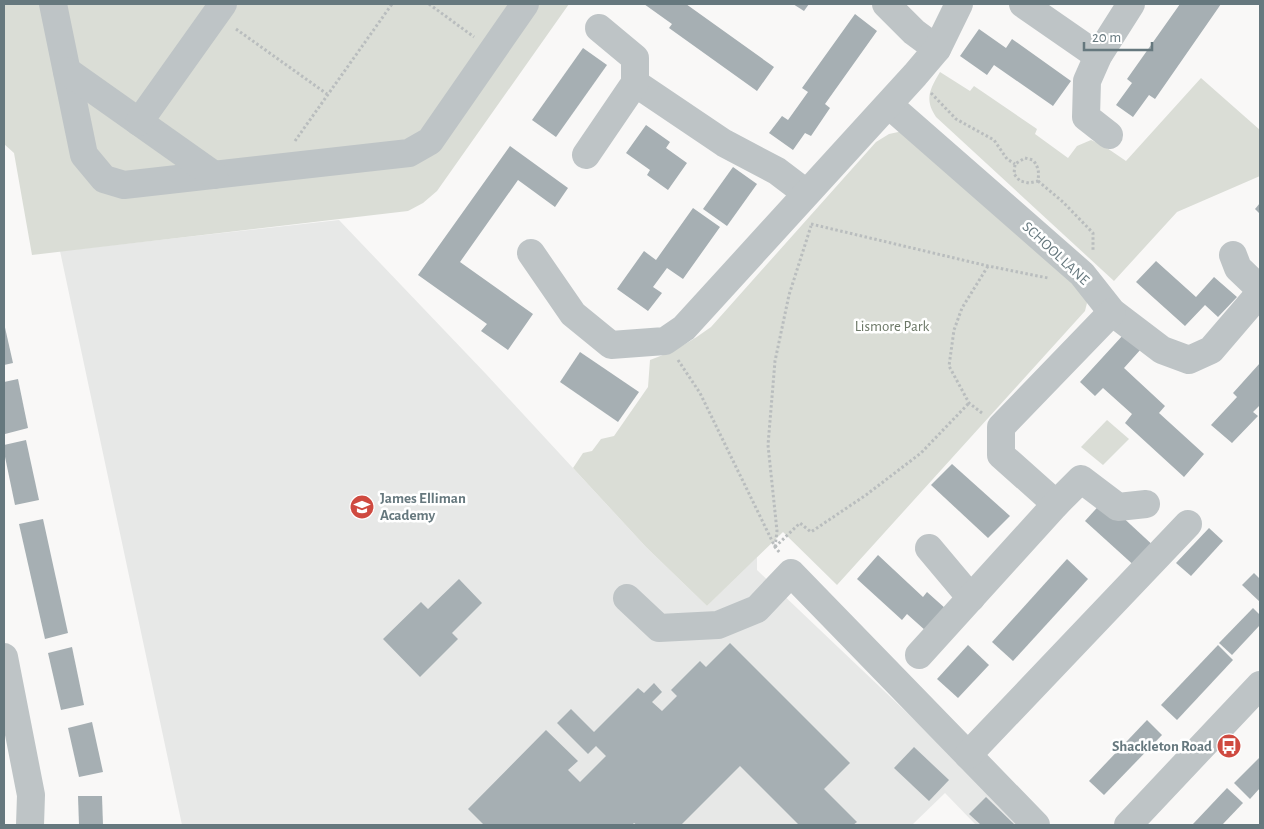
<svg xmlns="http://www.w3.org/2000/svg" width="1264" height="829" viewBox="0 0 1264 829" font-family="'Alegreya Sans',sans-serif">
<rect width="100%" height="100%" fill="#f9f8f7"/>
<!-- built -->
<polygon fill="#e7e8e7" points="339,220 486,374 646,547 707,606 757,557 757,570 1025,825 976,825 945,793 912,825 182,825 60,251"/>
<!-- green -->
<g fill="#daddd6">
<polygon points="4,4 569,4 437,191 423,203 408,211 32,255 14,153 4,144"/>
<path d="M940 72 970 91 974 86 1037 129 1035 134 1068 158 1077 146 1091 140 1104 146 1126 161 1201 78 1260 130V176L1177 212 1114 281 936 117C924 99 930 89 940 72Z"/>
<path d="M903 131 1084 291 1087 303 1085 311 837 585 783 532 707 606 646 547 573 468 583 453 592 451 601 439 614 436 648 387 650 360C673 352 692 341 711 327L876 142 889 134Z"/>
<polygon points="1107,420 1129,439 1103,465 1081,447"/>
</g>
<!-- building -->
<g fill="#a6afb3">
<polygon points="644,4 686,4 774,67 757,91 669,28 672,24"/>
<polygon points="793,4 809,4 804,11"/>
<polygon points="1180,4 1221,4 1155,99 1149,95 1133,117 1116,105 1132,83 1127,79"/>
<polygon points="855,14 877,31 825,104 830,108 811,136 805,133 793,150 769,133 782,116 788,120 808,92 802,88"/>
<polygon points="979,29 1006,48 1012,39 1071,81 1053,106 994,65 987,75 960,56"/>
<polygon points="583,48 607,65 556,137 532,120"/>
<polygon points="646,125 670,142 666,148 687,163 668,190 647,175 650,170 626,153"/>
<polygon points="510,146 568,188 555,207 518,180 460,262 533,314 508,350 481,331 487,324 418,275"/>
<polygon points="733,167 757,184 727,226 703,209"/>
<polygon points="1260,203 1260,214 1255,209"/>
<polygon points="693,208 720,227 683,279 667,268 653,287 662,293 648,311 617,289 644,251 656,260"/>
<polygon points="1156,261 1196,297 1214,277 1237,297 1218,317 1205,305 1185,326 1136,282"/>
<polygon points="4,323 13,363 4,365"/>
<polygon points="1124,334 1141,349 1124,368 1165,406 1159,413 1204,454 1184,477 1125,423 1132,414 1103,388 1095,396 1080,382"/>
<polygon points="580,352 639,392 618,422 560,382"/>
<polygon points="1260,363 1260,405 1253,412 1258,416 1232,443 1211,425 1237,397 1233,393"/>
<polygon points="18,379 28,428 5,434 4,427 4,382"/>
<polygon points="26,440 39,500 15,505 4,452 4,445"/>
<polygon points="952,464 1010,516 988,538 931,485"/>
<polygon points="1104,500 1157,549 1138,569 1085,521"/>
<polygon points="43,519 68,633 45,639 19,524"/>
<polygon points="1209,528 1223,541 1191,576 1176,563"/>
<polygon points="878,555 923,597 927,592 946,609 926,631 907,614 902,620 857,579"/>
<polygon points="1067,559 1088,579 1013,661 992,642"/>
<polygon points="1254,573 1260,579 1260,602 1242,585"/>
<polygon points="459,579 482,603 452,633 458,639 420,677 383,639 421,602 428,609"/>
<polygon points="1253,608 1260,615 1260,625 1232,655 1219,643"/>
<polygon points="730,643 850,763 824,789 857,822 853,825 799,825 740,766 681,825 637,825 634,823 632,825 484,825 468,809 546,730 578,761 568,770 580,782 606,756 596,746 588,754 557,723 571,709 594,732 638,688 644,693 654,683 662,692 652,702 662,711 677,696 671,690 700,661 706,667"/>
<polygon points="968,645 989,665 958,698 937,679"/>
<polygon points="1218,645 1233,660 1177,720 1161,705"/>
<polygon points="72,647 84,705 61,710 48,653"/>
<polygon points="1147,720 1162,735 1104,795 1089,781"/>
<polygon points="92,722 103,772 79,777 68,728"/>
<polygon points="914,747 949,780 929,801 894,768"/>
<polygon points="1260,757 1260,788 1250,799 1234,783"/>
<polygon points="1227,788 1243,803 1222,825 1194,825 1193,824"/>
<polygon points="78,796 102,796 103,825 79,825"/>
<polygon points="986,797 1015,825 981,825 969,814"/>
</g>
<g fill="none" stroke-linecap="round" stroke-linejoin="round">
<!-- path -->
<g stroke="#b9bdbe" stroke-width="3" stroke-dasharray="2.5 2.5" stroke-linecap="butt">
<polyline points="429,4 474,37"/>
<polyline points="236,29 327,94"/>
<polyline points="931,93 956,119 994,140 1007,159 1015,164"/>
<polyline points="295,141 392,4"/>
<path d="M1025 158 1033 160C1039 168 1039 172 1038 181L1029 183 1020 181 1014 174 1015 164Z"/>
<polyline points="1038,181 1063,202 1093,233 1093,250"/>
<polyline points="811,224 988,266 1048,278"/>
<polyline points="678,360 700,393 775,547 780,553"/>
<polyline points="982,413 969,403 949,366 954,330 962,308 988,266"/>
<polyline points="775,547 777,531 768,445 775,361 789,295 811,226"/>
<polyline points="775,547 800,523 811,532 866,495 921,453 969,403"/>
</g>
<!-- minor -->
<g stroke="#bec4c6" stroke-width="28">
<polyline points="53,4 84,155 104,179 124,185 409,153 430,141 525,4"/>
<polyline points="886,4 914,32 937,49"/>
<polyline points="1023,4 1098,56"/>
<polyline points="67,71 214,175"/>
<polyline points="635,83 724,143 777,171 806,193"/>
<polyline points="889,105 1082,274 1112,312 1162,350 1189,360 1211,350 1260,293"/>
<polyline points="139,122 223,4"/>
<polyline points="1109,135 1086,117 1087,81 1098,56 1131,4"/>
<polyline points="586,155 635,83 635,58 599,28"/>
<polyline points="531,253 573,314 611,345 665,341 684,328 915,75 937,49 959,4"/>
<polyline points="1233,255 1238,268 1260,289"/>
<polyline points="1056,504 1001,455 1001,427 1112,312"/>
<polyline points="929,548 971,598"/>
<polyline points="627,598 659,628 718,625 757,609 791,573 1036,825"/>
<polyline points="919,655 1056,504 1081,479 1118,507 1146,504"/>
<polyline points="4,657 31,795 30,825"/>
<polyline points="968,755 1188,524"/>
<polyline points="1128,825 1260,685"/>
</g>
</g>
<!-- icons -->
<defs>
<symbol id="school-disc" viewBox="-11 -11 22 22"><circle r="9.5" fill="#cf4a40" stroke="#fff"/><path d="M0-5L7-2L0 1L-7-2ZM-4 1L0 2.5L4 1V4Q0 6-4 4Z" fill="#fff"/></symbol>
<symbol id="bus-disc" viewBox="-11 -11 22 22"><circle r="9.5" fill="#cf4a40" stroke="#fff"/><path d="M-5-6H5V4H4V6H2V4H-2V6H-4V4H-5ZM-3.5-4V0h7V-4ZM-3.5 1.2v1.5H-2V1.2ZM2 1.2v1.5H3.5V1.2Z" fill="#fff"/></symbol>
</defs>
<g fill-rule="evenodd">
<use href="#school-disc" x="348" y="493" width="28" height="28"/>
<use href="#bus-disc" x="1215" y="732" width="28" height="28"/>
</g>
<g text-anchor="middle" stroke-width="5" stroke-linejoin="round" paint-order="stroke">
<!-- street labels -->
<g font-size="15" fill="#66787e" stroke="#fff">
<text transform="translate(1056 253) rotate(43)" y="5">SCHOOL LANE</text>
</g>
<!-- park labels -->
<g font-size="15" fill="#6b7766" stroke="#fff">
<text x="892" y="331">Lismore Park</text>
</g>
<!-- poi labels -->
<g font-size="15" font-weight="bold" fill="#66787e" stroke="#fff" text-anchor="start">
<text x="380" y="503">James Elliman<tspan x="380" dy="17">Academy</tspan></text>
<text x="1212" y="751" text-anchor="end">Shackleton Road</text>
</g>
</g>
<!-- border -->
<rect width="1264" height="829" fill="none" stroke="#66787e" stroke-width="10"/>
<!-- scale -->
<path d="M1084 42v8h68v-8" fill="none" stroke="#66787e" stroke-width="2.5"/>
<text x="1092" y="42" font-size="15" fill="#66787e" stroke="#ffffff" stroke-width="4" paint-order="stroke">20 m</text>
</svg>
